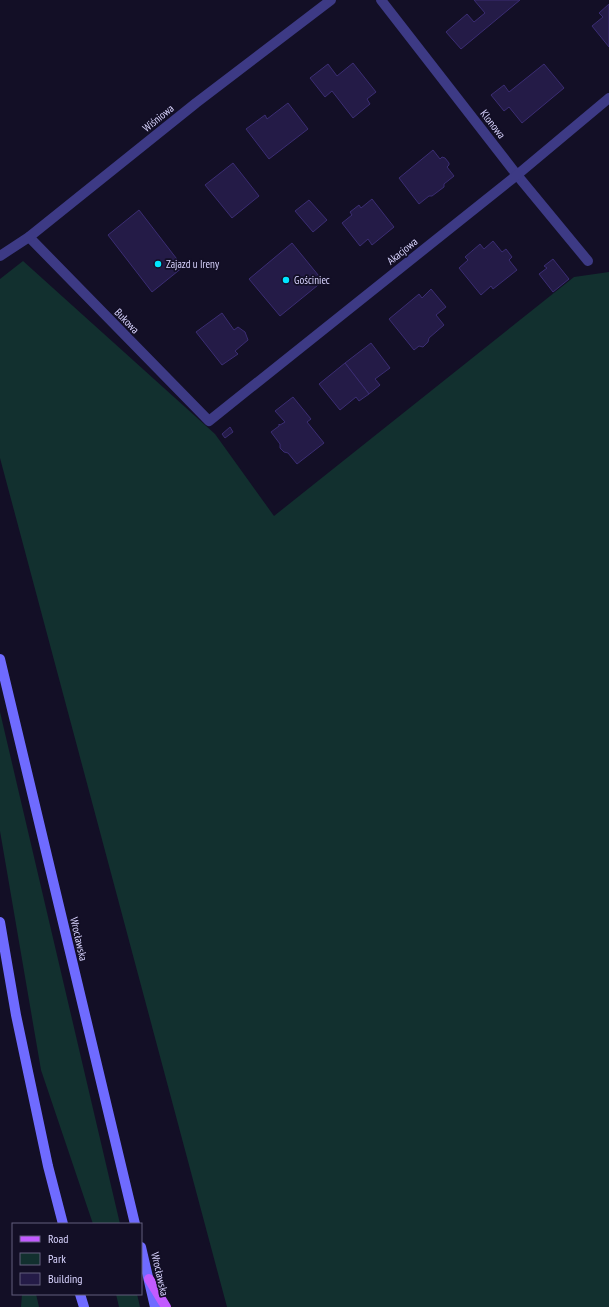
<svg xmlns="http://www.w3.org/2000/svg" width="609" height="1307" viewBox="0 0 609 1307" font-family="'PT Sans Narrow',sans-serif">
<rect width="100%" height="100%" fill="#130f26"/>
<!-- green -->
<g fill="#12302f">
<polygon points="23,261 215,434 274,516 574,277 609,272 609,1307 227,1307 0,458 0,279"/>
<polygon points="0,712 120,1224 93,1224 41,1070 0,831"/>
<polygon points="22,1294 36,1294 39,1307 21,1307"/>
<polygon points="116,1294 137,1294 140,1307 119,1307"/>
</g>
<!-- building -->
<g fill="#241b47" stroke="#3b2d73">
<polygon points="474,0 520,0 461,49 446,32 467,14 474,22 485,13"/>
<polygon points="609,4 609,47 592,26 603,17 599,13"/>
<polygon points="353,63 376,92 367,99 370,104 353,118 332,91 325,97 310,78 328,64 337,76"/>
<polygon points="544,64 564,88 522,123 509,107 504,111 491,95 504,85 509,92"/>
<polygon points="288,103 308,129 269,159 246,129 265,115 267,119"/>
<polygon points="433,150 440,159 442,157 445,158 449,163 449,165 447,167 454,176 444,184 444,187 432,196 429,196 419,204 399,178"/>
<polygon points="233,163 259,196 232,218 205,185"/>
<polygon points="372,199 394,227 372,245 368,239 360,246 342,223 352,215 350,212 359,205 361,208"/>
<polygon points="309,200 327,220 313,232 295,211"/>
<polygon points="139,210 183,267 152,292 108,235"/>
<polygon points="493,241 502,252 506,249 512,257 509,260 517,270 493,289 491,286 481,295 459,268 468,260 465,257 480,244 484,249"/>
<polygon points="292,243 323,281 280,316 249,279"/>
<polygon points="553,259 569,279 553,292 539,274 547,268 544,266"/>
<polygon points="431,289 446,307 436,315 444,325 429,338 428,342 423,347 419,346 414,350 389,319 419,294 422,298"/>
<polygon points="222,313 234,330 238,327 245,332 248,340 235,351 238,354 222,365 196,332"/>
<polygon points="371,343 390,368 375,379 380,385 369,394 345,363"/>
<polygon points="345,363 369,394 359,401 356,397 340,410 319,384"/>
<polygon points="293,397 311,419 307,422 324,443 297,464 288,453 284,452 280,448 280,444 271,432 279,426 279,424 280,425 285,422 275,411"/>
<polygon points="230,427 233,432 225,438 222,434"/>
</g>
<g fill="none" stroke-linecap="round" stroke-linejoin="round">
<!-- street -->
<g stroke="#3d3a85" stroke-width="10">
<polyline points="381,0 517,175 588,261"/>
<polyline points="29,237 209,421 517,175 609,98"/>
<polyline points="0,256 29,237 196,103 331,0"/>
</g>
<!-- secondary -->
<g stroke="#6f6bff" stroke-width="10">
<polyline points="0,659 135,1224"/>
<polyline points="0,922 16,1015 48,1166 63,1224"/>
<polyline points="141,1247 155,1307"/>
<polyline points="80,1294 84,1307"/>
</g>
<!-- primary -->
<polyline stroke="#c25bff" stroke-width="10" points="149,1279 166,1307"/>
</g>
<!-- markers -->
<g fill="#00e5ff" stroke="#130f26" stroke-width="1.5">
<circle cx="158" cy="264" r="4"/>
<circle cx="286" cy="280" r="4"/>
</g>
<g text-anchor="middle" stroke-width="3.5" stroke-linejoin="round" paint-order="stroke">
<!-- street labels -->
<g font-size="11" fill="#d9d4ff" stroke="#130f26">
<text transform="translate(158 118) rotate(-39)" y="4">Wiśniowa</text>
<text transform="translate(493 124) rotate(52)" y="4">Klonowa</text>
<text transform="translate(402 251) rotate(-39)" y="4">Akacjowa</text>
<text transform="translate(127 321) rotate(46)" y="4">Bukowa</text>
<text transform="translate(79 939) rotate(77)" y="4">Wrocławska</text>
<text transform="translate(160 1274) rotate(77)" y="4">Wrocławska</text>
</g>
<!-- poi labels -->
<g font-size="11" fill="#d9d4ff" stroke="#130f26" text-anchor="start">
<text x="166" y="268">Zajazd u Ireny</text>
<text x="294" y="284">Gościniec</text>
</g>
</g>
<!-- legend -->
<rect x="12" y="1223" width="130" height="72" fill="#130f26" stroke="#625e7d"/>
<rect x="20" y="1236" width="20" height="6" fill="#c25bff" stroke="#625e7d"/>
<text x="48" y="1243" font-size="12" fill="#d9d4ff">Road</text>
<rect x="20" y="1253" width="20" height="12" fill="#12302f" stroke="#625e7d"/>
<text x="48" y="1263" font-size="12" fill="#d9d4ff">Park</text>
<rect x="20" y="1273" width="20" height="12" fill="#241b47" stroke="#625e7d"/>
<text x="48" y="1283" font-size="12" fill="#d9d4ff">Building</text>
</svg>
